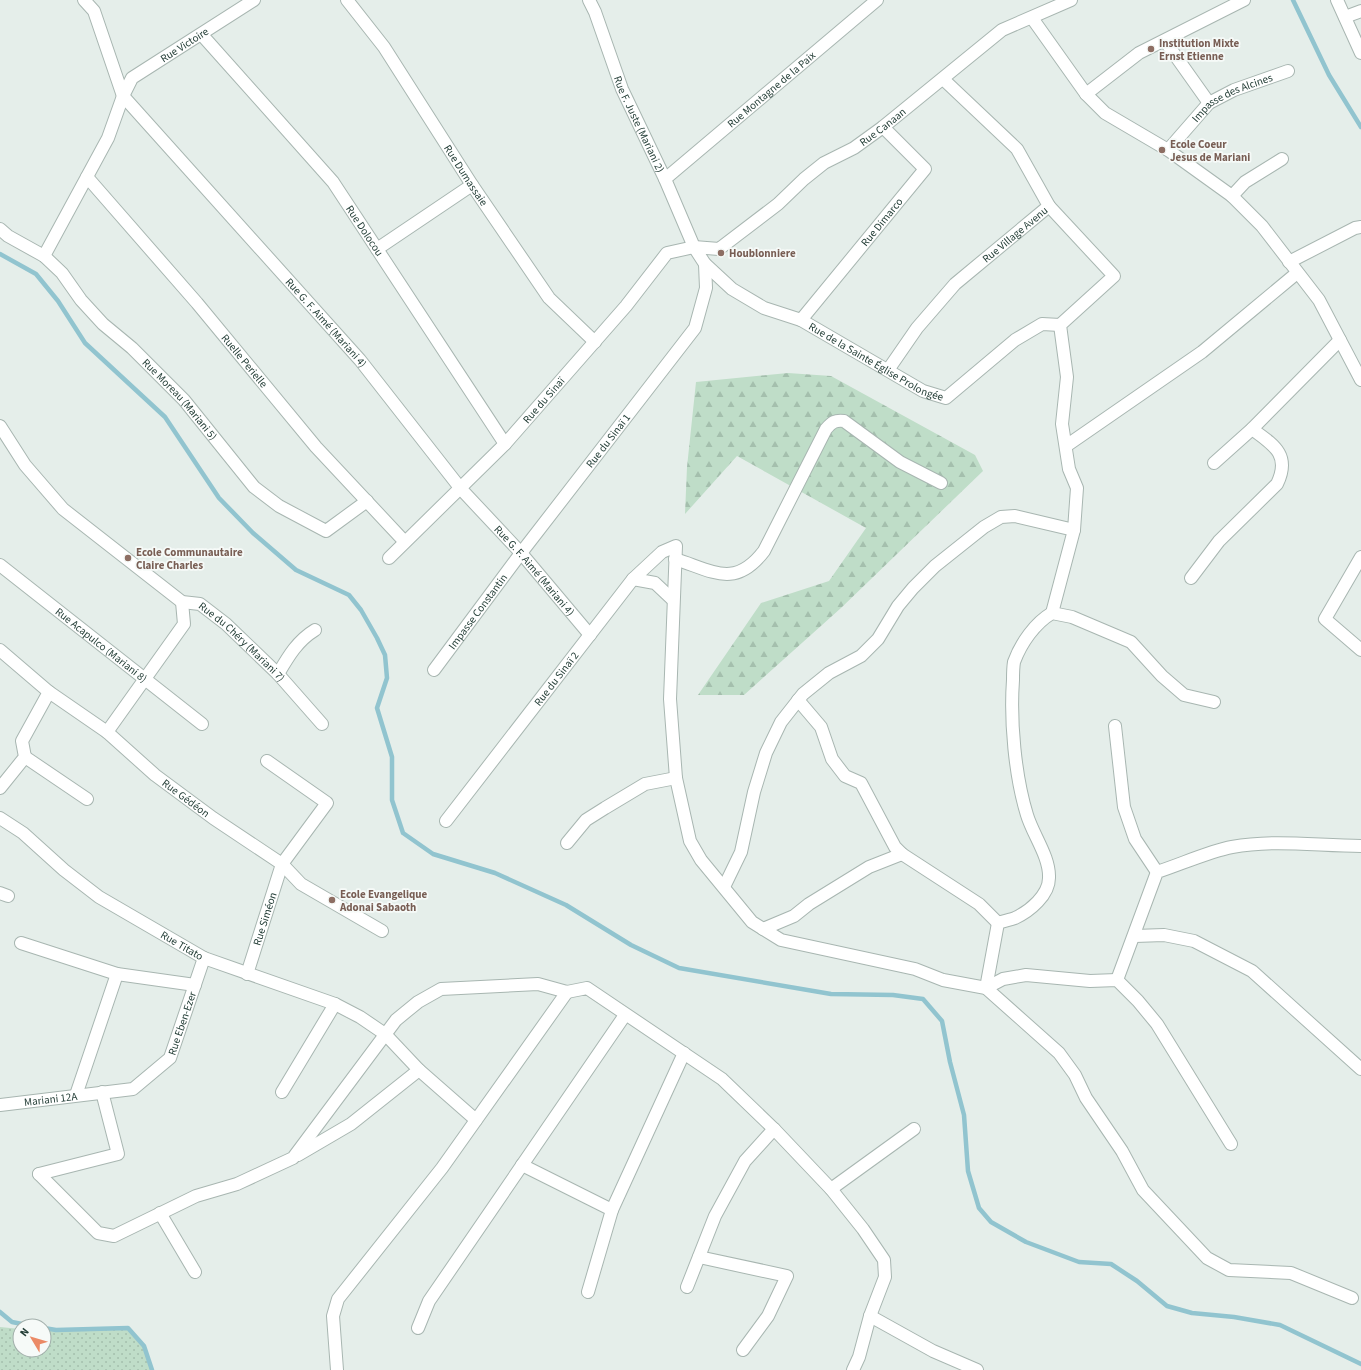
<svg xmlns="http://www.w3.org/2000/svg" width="1361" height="1370" viewBox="0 0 1361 1370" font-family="'Source Sans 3',sans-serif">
<defs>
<pattern id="grass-dots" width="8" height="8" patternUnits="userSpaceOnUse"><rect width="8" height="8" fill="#bfddc8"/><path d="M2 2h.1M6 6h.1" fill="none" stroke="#a4bfad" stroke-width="1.8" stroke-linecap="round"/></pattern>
<pattern id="forest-firs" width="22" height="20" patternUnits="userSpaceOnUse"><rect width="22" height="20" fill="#bfddc8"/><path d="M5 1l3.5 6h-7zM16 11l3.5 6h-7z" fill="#a4bfad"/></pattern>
</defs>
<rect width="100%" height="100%" fill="#e5eeea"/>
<!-- grass -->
<polygon fill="url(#grass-dots)" points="0,1327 20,1329 20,1350 44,1350 44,1330 128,1328 144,1345 153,1370 0,1370"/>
<!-- forest -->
<polygon fill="url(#forest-firs)" points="788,373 831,376 975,455 983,471 841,608 744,695 698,695 761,603 829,581 866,528 737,456 685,514 687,467 696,382"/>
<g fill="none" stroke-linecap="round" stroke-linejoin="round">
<!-- stream -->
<g stroke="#91c4cf" stroke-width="4.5">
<polyline points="1293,0 1329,75 1361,127"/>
<polyline points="0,254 36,274 58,301 85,343 165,417 219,498 253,533 296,570 349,595 361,610 377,638 385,655 387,678 377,708 392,757 392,800 403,833 433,854 495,873 566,905 631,945 679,968 831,994 893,995 923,999 942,1021 950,1062 964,1115 968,1171 979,1208 991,1222 1026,1242 1079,1262 1111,1264 1137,1281 1167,1306 1192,1313 1234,1317 1280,1325 1361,1364"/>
<polyline points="0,1312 12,1322 32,1326"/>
<polyline points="44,1328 56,1330 128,1328 144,1346 152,1370"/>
</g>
<defs>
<g id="minor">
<path id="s1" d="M84 0 94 11 123 96 360 360 461 489 521 553 590 635"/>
<path id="s2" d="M347 0 384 47 472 185 549 298 595 342"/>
<path id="s3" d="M589 0 595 12 622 89 665 179 694 247 705 264 732 289 764 308 801 320 923 391 946 398 1015 340 1042 324 1060 325"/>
<polyline points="1337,0 1361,53"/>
<polyline points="1345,17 1361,11"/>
<polyline points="1032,18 1086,94 1105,113 1168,150 1232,196 1262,226 1319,300 1361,380"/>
<path id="s4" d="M202 35 333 182 505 444"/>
<polyline points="1165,41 1209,103"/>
<polyline points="1086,94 1139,53 1244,0"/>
<path id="s5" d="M1168 150 1209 103 1234 90 1288 71"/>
<path id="s6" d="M87 177 197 303 316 447 404 541"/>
<path id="s7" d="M665 179 877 0"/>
<polyline points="1232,196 1245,182 1282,159"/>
<polyline points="1049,206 1114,276 1060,325 1067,377 1062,424 1069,469 1077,488 1074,530 1052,613"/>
<path id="s8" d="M0 229 8 236 44 256 62 273 81 300 103 324 132 348 184 400 254 487 279 506 326 531 367 501"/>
<polyline points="377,249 472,185"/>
<path id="s9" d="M44 256 108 138 123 96 132 78 254 0"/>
<polyline points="1289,262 1355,228 1361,227"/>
<path id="s10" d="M801 320 925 169 883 127"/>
<path id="s11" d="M888 370 917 328 955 284 1049 206 1017 149 943 79"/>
<path id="s12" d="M0 426 25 465 63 509 182 602 200 604 226 624 278 674 322 724"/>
<polyline points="1066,446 1202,352 1297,273"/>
<polyline points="1214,463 1252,429 1340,340"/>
<polyline points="1361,557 1325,619 1361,650"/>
<path id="s13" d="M389 558 505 444 626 306 667 253 694 247 719 249 778 204 804 179 824 163 854 148 883 127 1002 30 1071 0"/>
<path d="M675 559C713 571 735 589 764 551L826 429C832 422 835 420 844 421L900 462 941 483"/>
<path id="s14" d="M0 565 202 724"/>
<path d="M1191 578 1219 541 1277 484C1291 455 1274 445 1252 429"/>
<polyline points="633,579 655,583 673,600"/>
<path id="s15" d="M0 650 49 692 107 732 155 775 213 818 282 864 301 884 382 931"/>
<path id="s16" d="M434 670 521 553 695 328 706 288 705 264"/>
<path d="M278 674C288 657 297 641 315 630"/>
<polyline points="798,700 821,727 832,759 845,776 861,783 895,847 902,854 979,904 998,923"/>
<polyline points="1115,726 1124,807 1135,839 1157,872"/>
<polyline points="107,732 184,624 182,602"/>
<polyline points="25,757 87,799"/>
<polyline points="0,788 25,757 22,741 49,692"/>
<path id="s17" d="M0 818 23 833 64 870 99 897 204 958 335 1004 360 1017 385 1034 419 1070 476 1120"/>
<path id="s18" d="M446 821 633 579 662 552 676 546 670 699 676 778 690 841 701 860 752 922 781 940 915 969 943 980 986 988 1059 1053 1075 1075 1086 1098 1122 1151 1143 1190 1207 1258 1229 1270 1291 1273 1352 1298"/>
<polyline points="567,843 586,820 605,808 645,784 676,778"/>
<polyline points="724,887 741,852 754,792 766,753 781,722 803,694 829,673 861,656 878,639 898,606 913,588 935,566 984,527 1001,517 1015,516 1074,530"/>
<polyline points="0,893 8,896"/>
<path d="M998 923C1003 921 1010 920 1015 918 1030 911 1049 895 1049 878 1050 857 1033 835 1027 815 1015 776 1010 721 1013 680 1013 675 1013 668 1014 662 1021 643 1035 623 1052 613L1072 617 1131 642 1162 676 1184 695 1214 702"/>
<polyline points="763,929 794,916 809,904 869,867 902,854"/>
<polyline points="1135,936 1164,935 1194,941 1252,971 1361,1069"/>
<polyline points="21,943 117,974 76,1095"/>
<polyline points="117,974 195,985"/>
<path id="s19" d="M247 974 282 864 327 803 267 761"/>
<path d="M1117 980 1157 872C1179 865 1210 851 1232 847 1275 839 1318 846 1361 846"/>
<polyline points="986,988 1003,979 1026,975 1090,981 1117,980 1138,1001 1157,1024 1231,1144"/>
<polyline points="986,988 998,923"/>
<polyline points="282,1092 335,1004"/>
<path id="s20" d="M0 1105 133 1089 170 1058 204 958"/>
<polyline points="298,1155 351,1124 419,1070"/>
<polyline points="522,1165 612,1210 588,1292"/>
<polyline points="39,1174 98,1233 114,1236 196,1196 237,1184 293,1158 396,1020 418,1002 441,989 538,984 567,992 587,988 722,1079 774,1129 831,1189 863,1229 884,1260 885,1277 870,1316 859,1357 853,1370"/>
<polyline points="39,1174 118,1154 102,1092"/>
<polyline points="831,1189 914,1129"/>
<polyline points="612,1210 684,1053"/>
<polyline points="160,1213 195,1272"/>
<polyline points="699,1257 787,1276 768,1316 743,1350"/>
<polyline points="687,1287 715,1216 745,1161 774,1129"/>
<polyline points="870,1316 933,1351 977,1370"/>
<polyline points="418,1328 429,1301 625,1015"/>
<polyline points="337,1370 333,1316 338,1299 442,1168 567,992"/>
</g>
</defs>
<!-- minor casing -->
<use href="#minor" stroke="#a8b6b1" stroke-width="14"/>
<!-- minor -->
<use href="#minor" stroke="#fff" stroke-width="12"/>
</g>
<!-- markers -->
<g fill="#8d6e63" stroke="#f6faf8" stroke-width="1.5">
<circle cx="1151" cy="49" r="4"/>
<circle cx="1162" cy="150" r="4"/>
<circle cx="721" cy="253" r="4"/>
<circle cx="128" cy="558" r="4"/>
<circle cx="332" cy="900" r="4"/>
</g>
<g text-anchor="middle" stroke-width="3.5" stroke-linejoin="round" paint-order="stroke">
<!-- education labels -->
<g font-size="11" font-weight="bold" fill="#785e54" stroke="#f6faf8" text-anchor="start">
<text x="1159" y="47">Institution Mixte<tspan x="1159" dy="13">Ernst Etienne</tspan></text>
<text x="1170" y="148">Ecole Coeur<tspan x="1170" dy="13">Jesus de Mariani</tspan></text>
<text x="729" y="257">Houblonniere</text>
<text x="136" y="556">Ecole Communautaire<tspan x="136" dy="13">Claire Charles</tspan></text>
<text x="340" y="898">Ecole Evangelique<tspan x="340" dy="13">Adonai Sabaoth</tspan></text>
</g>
<!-- street labels -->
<g font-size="11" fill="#253f38" stroke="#f6faf8">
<text dy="4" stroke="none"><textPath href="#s9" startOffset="261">Rue Victoire</textPath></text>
<text dy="4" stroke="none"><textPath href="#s7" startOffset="139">Rue Montagne de la Paix</textPath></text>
<text dy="4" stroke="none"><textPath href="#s5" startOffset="85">Impasse des Alcines</textPath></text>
<text dy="4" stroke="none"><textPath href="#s3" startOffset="134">Rue F. Juste (Mariani 2)</textPath></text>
<text dy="4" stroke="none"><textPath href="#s13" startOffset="671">Rue Canaan</textPath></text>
<text dy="4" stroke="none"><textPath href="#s2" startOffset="212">Rue Dumassaie</textPath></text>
<text dy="4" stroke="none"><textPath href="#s10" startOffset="127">Rue Dimarco</textPath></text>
<text dy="4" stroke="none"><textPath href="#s4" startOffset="255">Rue Dolocou</textPath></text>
<text dy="4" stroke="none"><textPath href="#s11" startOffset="187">Rue Village Avenu</textPath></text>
<text dy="4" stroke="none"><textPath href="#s1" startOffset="409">Rue G. F. Aimé (Mariani 4)</textPath></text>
<text dy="4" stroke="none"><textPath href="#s3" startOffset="488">Rue de la Sainte Église Prolongée</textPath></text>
<text dy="4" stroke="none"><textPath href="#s6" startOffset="242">Ruelle Perielle</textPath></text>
<text dy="4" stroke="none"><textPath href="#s8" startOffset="250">Rue Moreau (Mariani 5)</textPath></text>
<text dy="4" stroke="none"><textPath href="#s13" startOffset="221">Rue du Sinaï</textPath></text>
<text dy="4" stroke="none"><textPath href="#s16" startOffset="288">Rue du Sinaï 1</textPath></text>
<text dy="4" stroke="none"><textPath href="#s1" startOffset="733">Rue G. F. Aimé (Mariani 4)</textPath></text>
<text dy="4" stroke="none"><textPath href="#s16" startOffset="73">Impasse Constantin</textPath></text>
<text dy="4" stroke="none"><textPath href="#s14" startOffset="129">Rue Acapulco (Mariani 8)</textPath></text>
<text dy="4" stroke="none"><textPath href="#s12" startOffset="330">Rue du Chéry (Mariani 7)</textPath></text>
<text dy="4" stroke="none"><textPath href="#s18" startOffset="180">Rue du Sinaï 2</textPath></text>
<text dy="4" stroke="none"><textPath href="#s15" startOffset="238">Rue Gédéon</textPath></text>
<text dy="4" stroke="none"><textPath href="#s19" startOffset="58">Rue Siméon</textPath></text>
<text dy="4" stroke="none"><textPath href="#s17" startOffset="223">Rue Titato</textPath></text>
<text dy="4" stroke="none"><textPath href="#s20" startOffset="219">Rue Eben-Ezer</textPath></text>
<text dy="4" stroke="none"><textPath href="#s20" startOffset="51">Mariani 12A</textPath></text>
</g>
</g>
<!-- north arrow -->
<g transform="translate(32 1338) rotate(308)"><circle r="19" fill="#f6faf8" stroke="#a2afab"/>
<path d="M0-3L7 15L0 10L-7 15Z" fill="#eb8a66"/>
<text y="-6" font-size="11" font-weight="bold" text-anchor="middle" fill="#253f38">N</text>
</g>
</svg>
